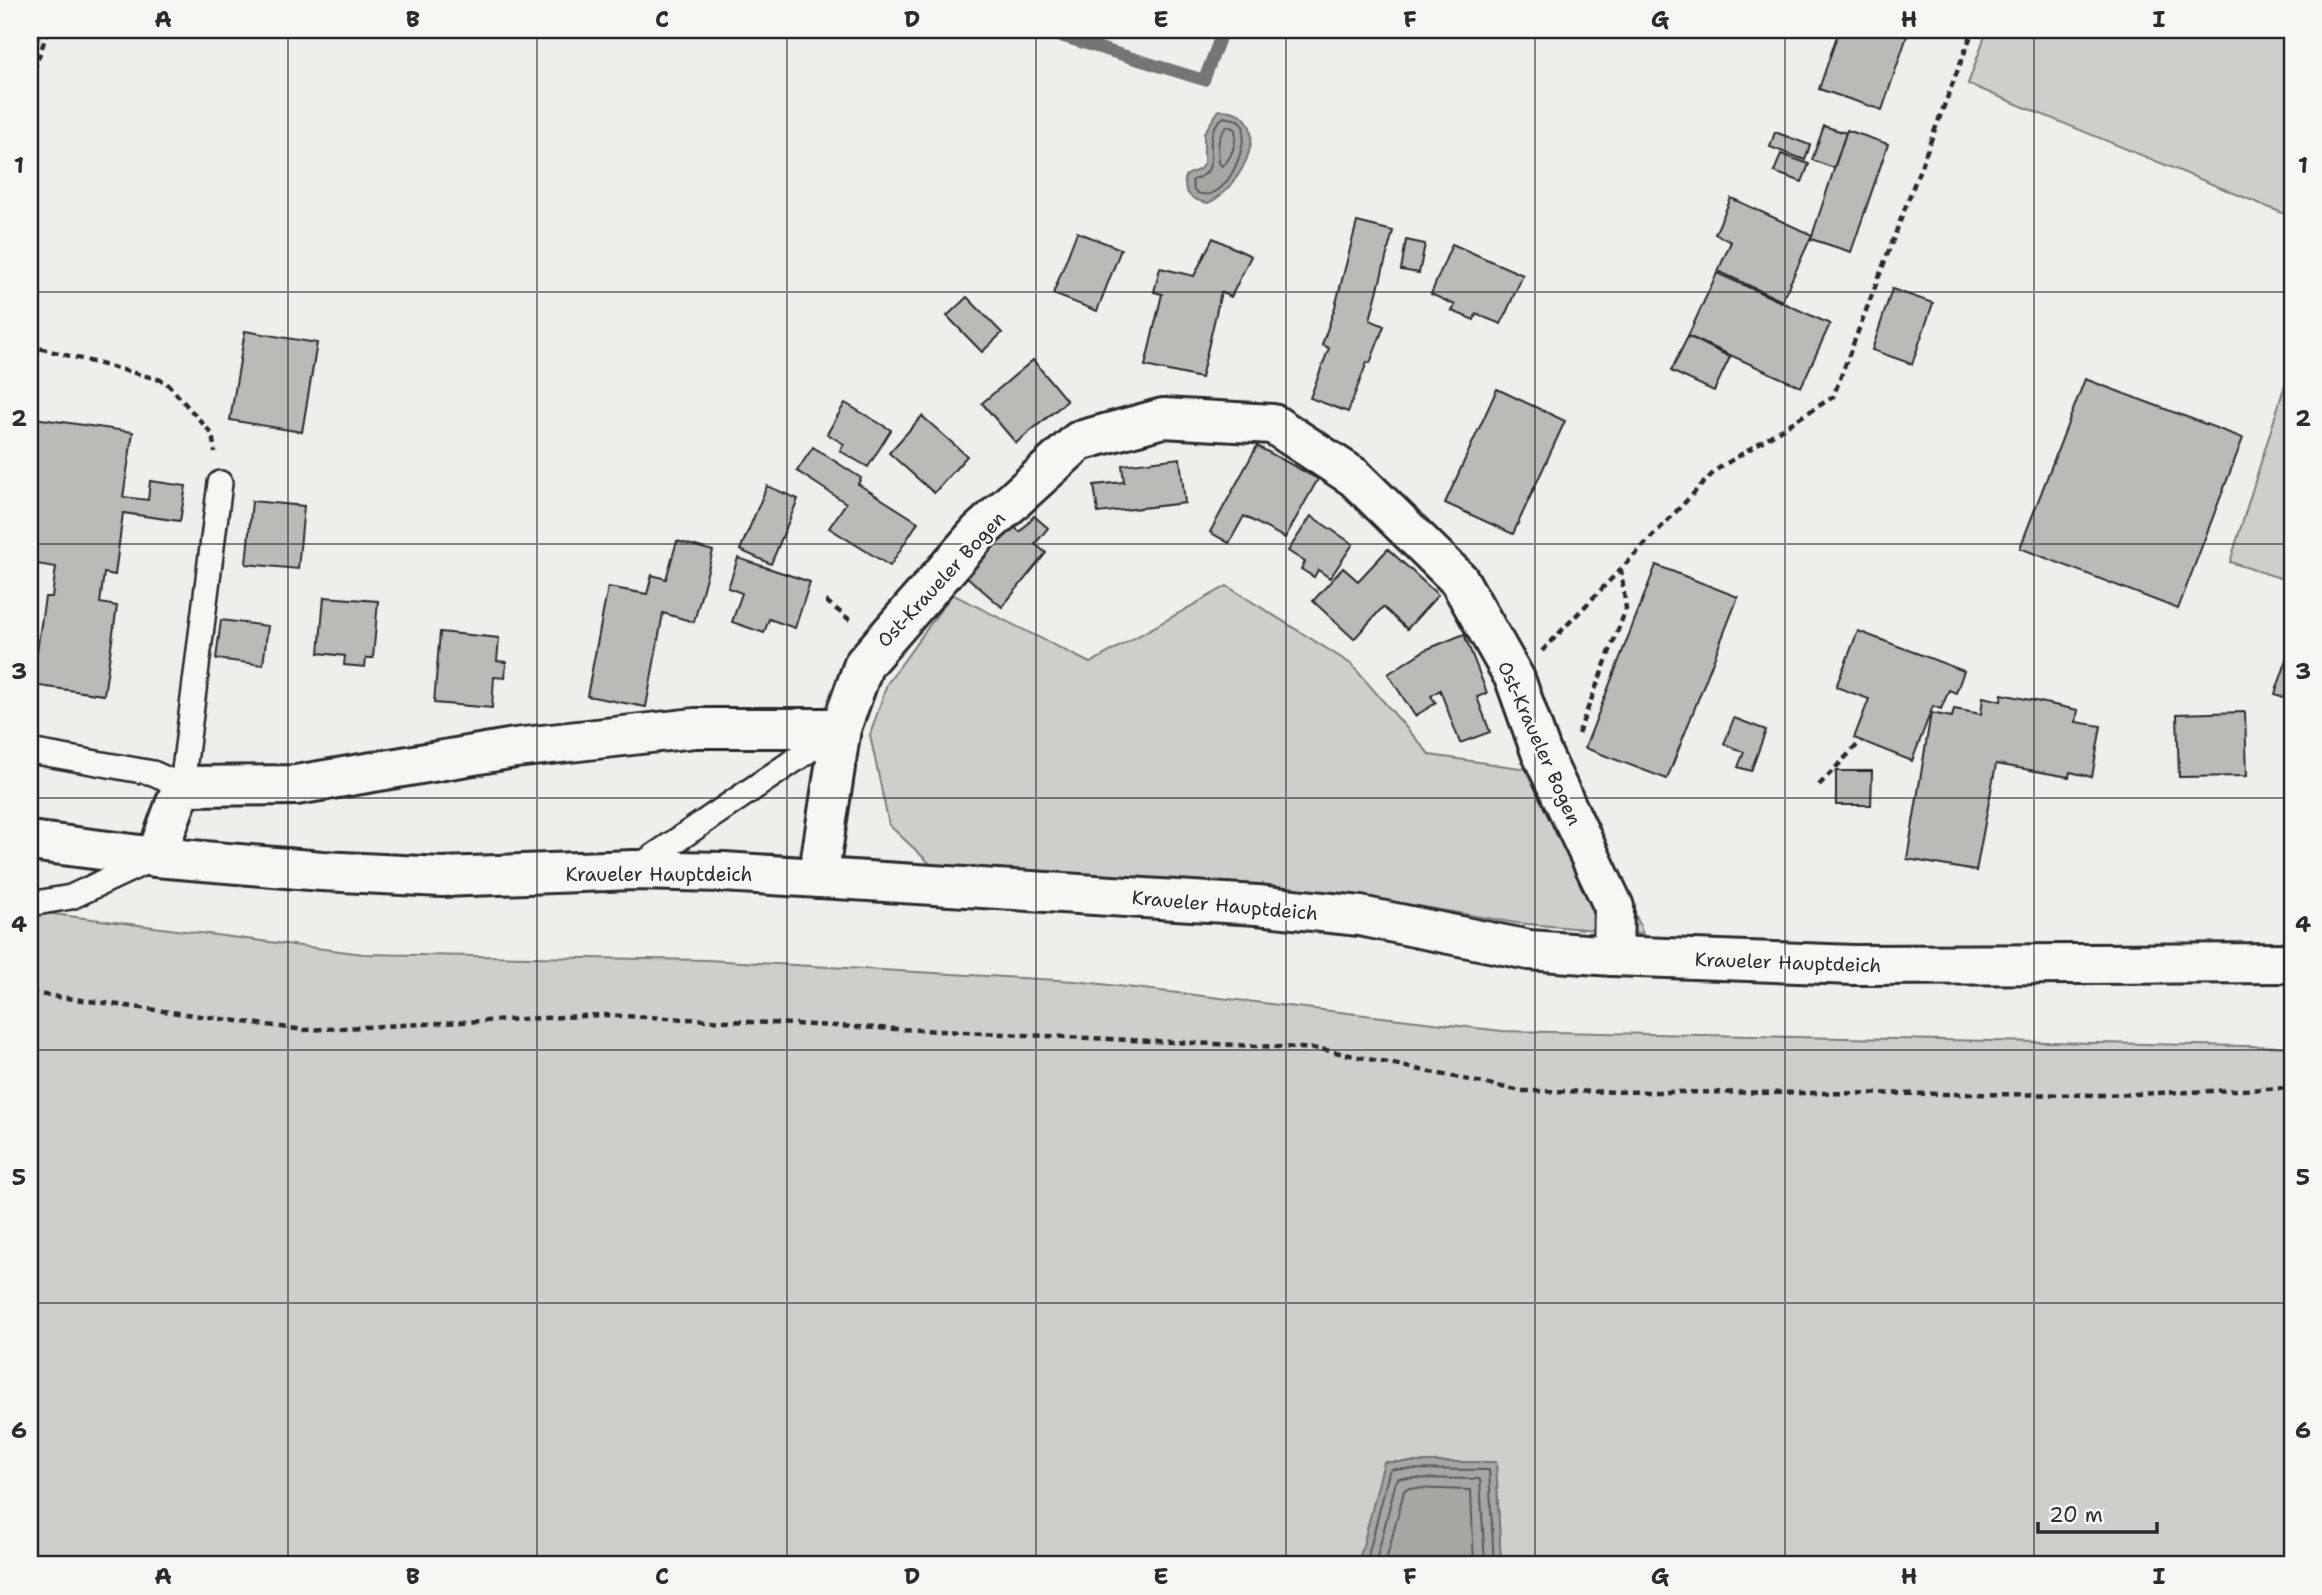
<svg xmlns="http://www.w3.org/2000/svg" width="2322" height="1595" viewBox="0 0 2322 1595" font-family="'Shantell Sans',sans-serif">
<rect width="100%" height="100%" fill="#eeeeea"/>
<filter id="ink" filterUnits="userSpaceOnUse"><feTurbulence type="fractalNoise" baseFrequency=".0143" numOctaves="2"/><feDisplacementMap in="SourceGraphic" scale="14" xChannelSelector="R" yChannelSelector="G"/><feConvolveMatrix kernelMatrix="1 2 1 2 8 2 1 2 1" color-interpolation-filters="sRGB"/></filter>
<g filter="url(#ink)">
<!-- green -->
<g fill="#cececa" stroke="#7c7c7a" stroke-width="2">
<polygon points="30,30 42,30 30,66"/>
<polygon points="1987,30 2292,30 2292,217 1968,84"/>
<polygon points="2292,362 2292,582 2230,562"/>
<polygon points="1227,586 1351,664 1430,755 1568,775 1630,900 1643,934 1516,923 1349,894 940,873 889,825 870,735 887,684 952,594 1090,663"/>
<polygon points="30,911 363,954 707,960 1075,981 1502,1031 2292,1047 2292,1565 1501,1565 1496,1462 1385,1462 1358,1565 30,1565"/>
</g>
<!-- water -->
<g fill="#a6a6a3" stroke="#757573" stroke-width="2">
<path d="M1219 110C1281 110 1241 190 1208 203 1191 200 1183 194 1185 176L1200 169 1204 163V133Z"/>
<polygon points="1384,1462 1496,1462 1501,1565 1358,1565"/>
</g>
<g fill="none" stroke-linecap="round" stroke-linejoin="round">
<!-- shore -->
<g stroke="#5c5c5b" stroke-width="2">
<path d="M1224 117 1238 120 1243 125C1248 148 1224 210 1194 191L1192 181C1196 178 1202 177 1206 173 1219 157 1200 134 1224 117Z"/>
<path d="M1228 126 1235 129C1237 141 1232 159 1222 166L1219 163C1218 149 1216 135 1228 126Z"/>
<polyline points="1366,1565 1389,1472 1392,1469 1489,1470 1494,1565"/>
<polyline points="1375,1565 1396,1481 1399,1478 1480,1479 1485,1565"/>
<polyline points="1385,1565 1404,1491 1407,1488 1471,1490 1474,1565"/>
</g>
<!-- stream -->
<polyline stroke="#757573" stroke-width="12" points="1041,30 1204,80 1223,30"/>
</g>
<!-- building -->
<g fill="#babab7" stroke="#2b2b2b" stroke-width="2">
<polygon points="1839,30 1909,30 1882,110 1819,89"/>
<polygon points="1824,126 1846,133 1834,168 1812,160"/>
<polygon points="1847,130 1888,144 1851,252 1811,239"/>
<polygon points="1775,132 1810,145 1805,160 1770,147"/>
<polygon points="1781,154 1809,164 1802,182 1774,172"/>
<polygon points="1731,198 1812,235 1782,301 1718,271 1731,242 1715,234"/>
<polygon points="1357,222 1393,231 1370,320 1384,326 1370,363 1367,362 1348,412 1310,398 1329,348 1322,345 1335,307"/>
<polygon points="1077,232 1121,249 1097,311 1053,294"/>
<polygon points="1213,238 1251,256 1231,297 1221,292 1201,378 1145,366 1162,294 1154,292 1160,268 1194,276"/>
<polygon points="1406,240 1425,244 1419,273 1401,270"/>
<polygon points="1452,244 1523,275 1501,324 1476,314 1474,320 1452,311 1455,305 1431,294"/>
<polygon points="1717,273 1830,324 1801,387 1688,336"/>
<polygon points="1892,289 1933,303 1912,364 1872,350"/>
<polygon points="967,297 1002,333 982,352 947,316"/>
<polygon points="245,331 317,343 302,432 230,420"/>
<polygon points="1688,336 1730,357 1714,391 1671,371"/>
<polygon points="1033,360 1067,401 1016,443 982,403"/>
<polygon points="2085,379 2243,438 2178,609 2020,548"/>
<polygon points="1497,389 1565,421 1513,534 1445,503"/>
<polygon points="845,403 891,430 868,467 840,451 844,444 827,434"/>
<polygon points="922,416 967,456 934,493 889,453"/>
<polygon points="34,418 133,432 123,497 148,500 150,481 186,486 180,521 123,513 115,575 104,573 100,603 117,606 104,695 32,685 45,597 52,597 56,567 30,563 30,445"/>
<polygon points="2292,440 2292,462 2285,460"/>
<polygon points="1257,446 1318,479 1285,538 1244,516 1229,543 1210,532"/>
<polygon points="813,447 861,478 858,484 918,522 890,566 829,528 846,503 797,471"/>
<polygon points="1180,458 1185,503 1098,513 1094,485 1124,482 1122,465"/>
<polygon points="767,486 798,499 771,564 740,550"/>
<polygon points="252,501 304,506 298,569 246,564"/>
<polygon points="1034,516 1048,528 1035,544 1046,553 1002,607 967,577 1011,524 1020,532"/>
<polygon points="1311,516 1353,544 1330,578 1318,570 1314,577 1301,569 1305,562 1288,551"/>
<polygon points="677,541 713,551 694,622 663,613 646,707 587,696 608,587 647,594 652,575 666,579"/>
<polygon points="1388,549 1438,595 1407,629 1383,607 1354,639 1313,601 1343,568 1358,581"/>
<polygon points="738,558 810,582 795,628 769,619 764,633 732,622 742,593 728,588"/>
<polygon points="1656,565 1738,597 1667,779 1585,748"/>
<polygon points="324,597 378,601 373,658 366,658 365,667 344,665 345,656 319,653"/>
<polygon points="221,620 268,626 263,665 216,659"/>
<polygon points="1858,631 1964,671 1956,693 1949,690 1941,709 1933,706 1912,761 1854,738 1869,699 1836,687"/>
<polygon points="440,632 499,638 497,661 506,662 505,678 494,677 492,708 434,703"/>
<polygon points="1464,634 1487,693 1477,697 1490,732 1460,743 1440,690 1431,696 1436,703 1415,716 1388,674 1425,650"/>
<polygon points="2292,645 2292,700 2275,694"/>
<polygon points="2002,694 2078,710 2076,722 2101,726 2092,777 2070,772 2069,777 1996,764 1976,871 1907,859 1931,713 1952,717 1954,709 1981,714 1983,697 2001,701"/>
<polygon points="2245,712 2247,776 2179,777 2177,714"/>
<polygon points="1734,718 1766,730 1751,771 1738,767 1744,752 1724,744"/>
<polygon points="1836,771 1872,771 1871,805 1836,805"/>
</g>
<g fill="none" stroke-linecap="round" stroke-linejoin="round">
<defs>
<g id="service">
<polyline points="30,751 153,773 182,786 220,483"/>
<polyline points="636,868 839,730"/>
<polyline points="30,904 71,897 150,860"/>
</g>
<g id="minor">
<polyline points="156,857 182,786 296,785 515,748 695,728 841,728"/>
<polyline points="818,878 841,728 864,664 979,532 1079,441 1163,418 1273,424 1354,477 1459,580 1515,679 1541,752 1614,907 1613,956"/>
</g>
<polyline id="tertiary" points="30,841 156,857 322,871 442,877 634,870 723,872 1257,905 1360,916 1529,950 1613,956 1854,965 2292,963"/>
</defs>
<!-- service casing -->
<use href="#service" stroke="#2b2b2b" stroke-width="28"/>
<!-- minor casing -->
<use href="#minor" stroke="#2b2b2b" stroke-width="44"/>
<!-- tertiary casing -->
<use href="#tertiary" stroke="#2b2b2b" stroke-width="44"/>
<!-- path -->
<g stroke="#2b2b2b" stroke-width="4.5" stroke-dasharray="7 5" stroke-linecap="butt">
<polyline points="30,82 48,30"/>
<polyline points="30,342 39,348 165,381 212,434 215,452"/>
<polyline points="826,601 850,620"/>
<polyline points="1542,651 1716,470 1833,397 1973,30"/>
<polyline points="1578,734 1626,609 1621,570"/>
<polyline points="1819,785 1861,741"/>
<polyline points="30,993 304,1030 603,1015 1321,1049 1521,1091 2106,1095 2292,1088"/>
</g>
<!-- service -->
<use href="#service" stroke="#f6f6f2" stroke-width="23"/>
<!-- minor -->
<use href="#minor" stroke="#f6f6f2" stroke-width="38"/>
<!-- tertiary -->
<use href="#tertiary" stroke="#f6f6f2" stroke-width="38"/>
</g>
</g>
<!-- grid -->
<path fill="none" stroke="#2b2b2b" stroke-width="2" stroke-opacity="0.55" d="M288 30V1565M537 30V1565M787 30V1565M1036 30V1565M1286 30V1565M1535 30V1565M1785 30V1565M2034 30V1565M30 292H2292M30 544H2292M30 798H2292M30 1050H2292M30 1303H2292"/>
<g text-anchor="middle" stroke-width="5" stroke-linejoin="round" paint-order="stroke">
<!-- street labels -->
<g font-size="19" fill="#2b2b2b" stroke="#f6f6f2">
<text transform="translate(941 579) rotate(-47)" y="7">Ost-Kraueler Bogen</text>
<text transform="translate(1540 743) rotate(66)" y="7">Ost-Kraueler Bogen</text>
<text x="659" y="881">Kraueler Hauptdeich</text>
<text transform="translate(1225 905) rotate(5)" y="7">Kraueler Hauptdeich</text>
<text transform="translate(1788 962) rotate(2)" y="7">Kraueler Hauptdeich</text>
</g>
</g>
<!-- margin -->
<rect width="2322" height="1595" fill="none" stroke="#f6f6f2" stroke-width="77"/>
<!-- scale -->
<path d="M2038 1522v10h119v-10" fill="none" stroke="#2b2b2b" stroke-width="3.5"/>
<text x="2049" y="1522" font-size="21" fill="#2b2b2b" stroke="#f6f6f2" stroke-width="5" paint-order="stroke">20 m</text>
<rect x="38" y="38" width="2246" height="1518" fill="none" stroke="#2b2b2b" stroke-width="2.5"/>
<g font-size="23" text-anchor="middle" font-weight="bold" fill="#2b2b2b">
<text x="163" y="27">A</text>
<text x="413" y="27">B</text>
<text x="662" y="27">C</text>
<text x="912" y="27">D</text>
<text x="1161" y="27">E</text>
<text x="1410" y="27">F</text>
<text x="1660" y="27">G</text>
<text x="1909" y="27">H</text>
<text x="2159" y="27">I</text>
<text x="19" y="173">1</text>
<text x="2303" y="173">1</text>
<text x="19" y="426">2</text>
<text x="2303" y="426">2</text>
<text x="19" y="679">3</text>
<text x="2303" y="679">3</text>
<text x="19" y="932">4</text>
<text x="2303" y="932">4</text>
<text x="19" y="1185">5</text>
<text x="2303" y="1185">5</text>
<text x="19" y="1438">6</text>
<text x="2303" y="1438">6</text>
<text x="163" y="1584">A</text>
<text x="413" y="1584">B</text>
<text x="662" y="1584">C</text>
<text x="912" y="1584">D</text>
<text x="1161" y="1584">E</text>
<text x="1410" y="1584">F</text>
<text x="1660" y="1584">G</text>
<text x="1909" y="1584">H</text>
<text x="2159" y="1584">I</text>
</g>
</svg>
